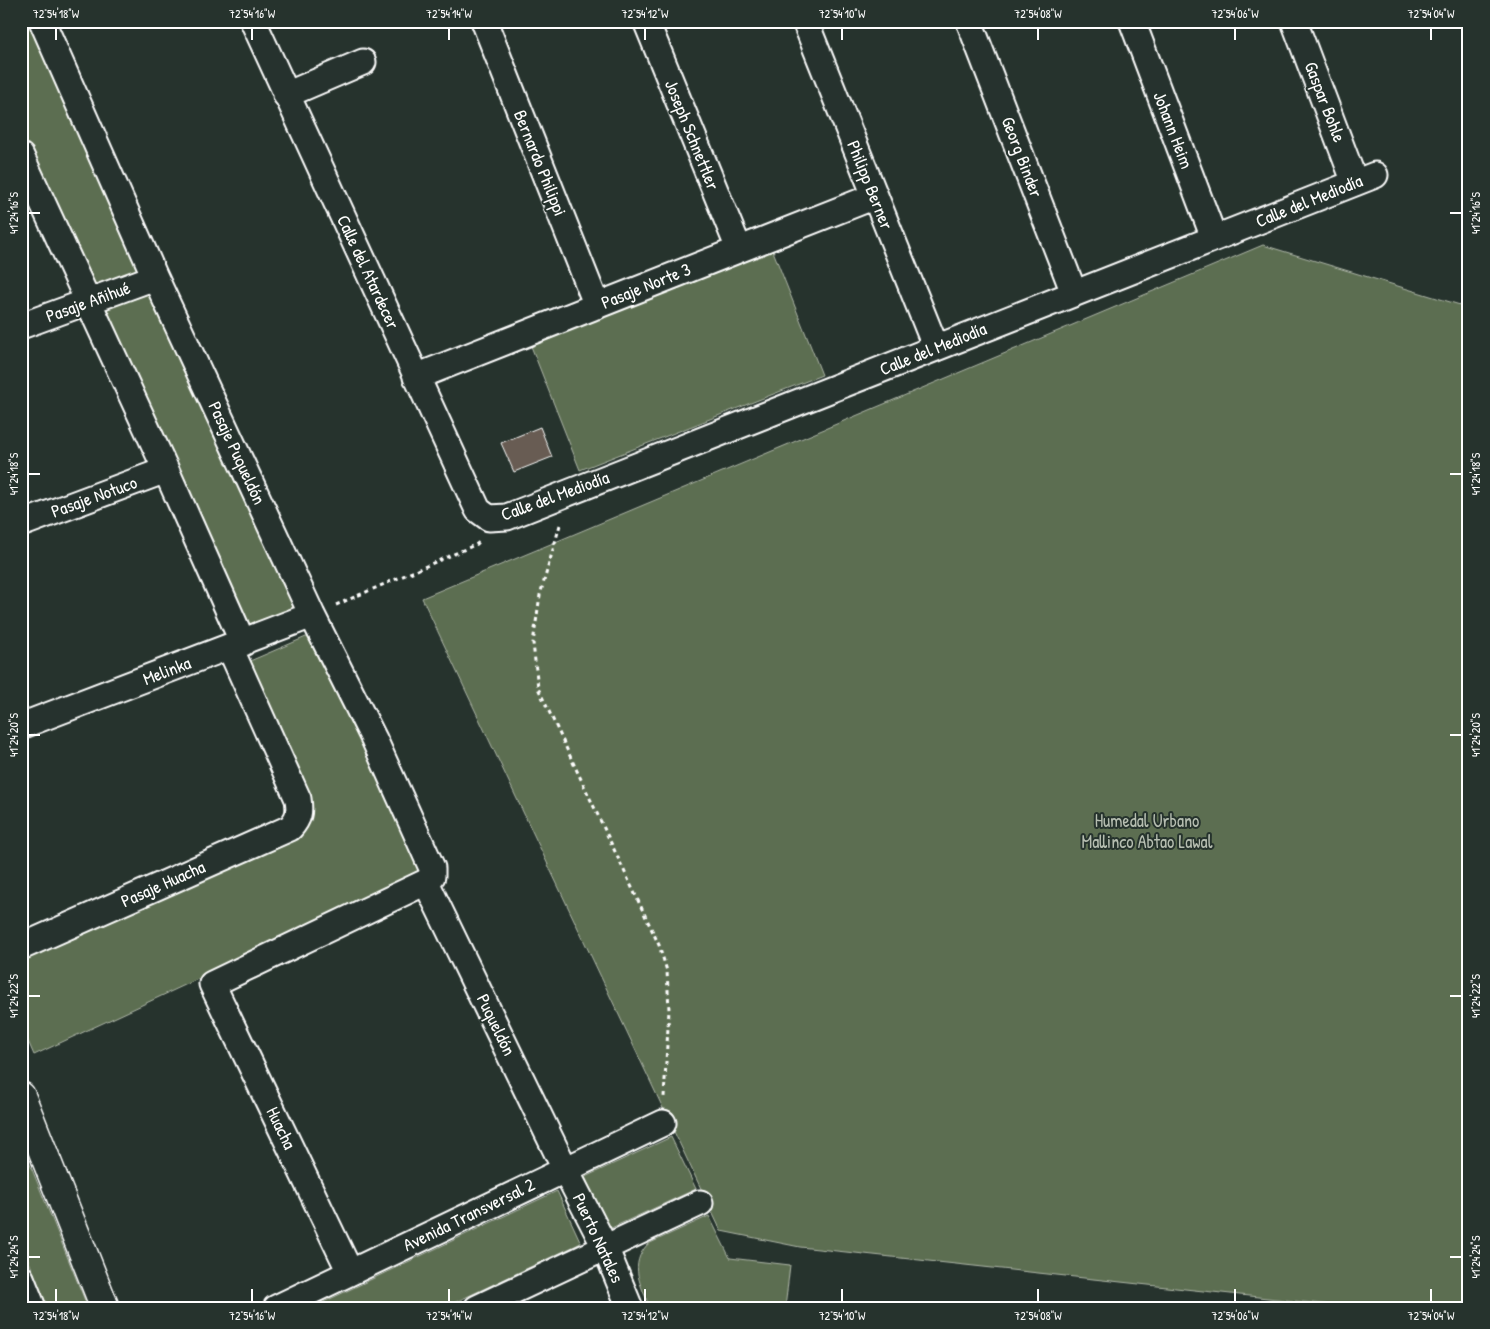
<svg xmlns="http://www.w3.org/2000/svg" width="1490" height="1329" font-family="'Patrick Hand',sans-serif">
	<rect width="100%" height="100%" fill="#26332d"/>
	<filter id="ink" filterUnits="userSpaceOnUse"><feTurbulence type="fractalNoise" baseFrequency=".02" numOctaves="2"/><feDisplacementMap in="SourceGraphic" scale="10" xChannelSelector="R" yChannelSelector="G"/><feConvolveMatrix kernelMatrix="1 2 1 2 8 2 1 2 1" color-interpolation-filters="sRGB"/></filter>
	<g filter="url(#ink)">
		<!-- green -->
		<path fill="#5c6e51" stroke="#aeb6a8" d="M21 21H34L142 274 88 289 21 141Z
			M1263 245 1460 305 1469 310V1308H1359L800 1247 721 1231 422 598Z
			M771 246 822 375 580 470 529 341Z
			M141 291 151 292 299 600 296 610 255 626 247 625 103 309Z
			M306 637 315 638 425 864 420 876 34 1055 21 1025V954L298 832 247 665 250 661Z
			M671 1137 696 1189 609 1229 585 1177Z
			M21 1142 88 1308H48L21 1242Z
			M557 1191 581 1243 443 1308H311Z
			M709 1216 730 1258 790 1265 785 1308H650C641 1285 628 1265 648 1244Z"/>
		<!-- building -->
		<path fill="#675c52" stroke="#fff" d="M540 427 552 457 514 472 501 443Z"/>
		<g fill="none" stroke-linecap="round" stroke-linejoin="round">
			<defs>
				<path id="street" d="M42 21 155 277 312 615 374 739 432 868V876L426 882 212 984 350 1272
					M253 21 478 510 489 518 507 517 1375 175
					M484 21 597 306
					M646 21 739 249
					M805 21 936 348
					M969 21 1074 293
					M1132 21 1214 238
					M1294 21 1355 183
					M286 95 363 62
					M21 156 166 470 243 643
					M21 326 155 277
					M416 377 875 196
					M21 524 166 470
					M21 726 312 615
					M426 882 565 1169 605 1247 630 1308
					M21 947 290 828C299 818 300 812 298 799L230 648
					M21 1278 33 1308
					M276 1308 663 1123
					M477 1308 700 1203"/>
				<path id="secondary" d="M21 1096 105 1308"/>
			</defs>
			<!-- street casing -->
			<use href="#street" stroke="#fff" stroke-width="29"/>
			<!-- secondary casing -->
			<use href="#secondary" stroke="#fff" stroke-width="31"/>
			<!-- path -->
			<path stroke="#fff" stroke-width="3" stroke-dasharray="4 4" stroke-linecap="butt" d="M560 525 540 595 533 643 538 688 659 945 667 971 669 1010 664 1097
				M336 605 477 544 479 542"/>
			<!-- street -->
			<use href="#street" stroke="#26332d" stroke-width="25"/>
			<!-- secondary -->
			<use href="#secondary" stroke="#26332d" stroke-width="28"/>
		</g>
	</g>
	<!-- ticks -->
	<path fill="none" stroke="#fff" stroke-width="2" d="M56 28V40M252 28V40M449 28V40M645 28V40M842 28V40M1038 28V40M1235 28V40M1431 28V40M28 213H40M1450 213H1462M28 474H40M1450 474H1462M28 735H40M1450 735H1462M28 996H40M1450 996H1462M28 1257H40M1450 1257H1462M56 1289V1302M252 1289V1302M449 1289V1302M645 1289V1302M842 1289V1302M1038 1289V1302M1235 1289V1302M1431 1289V1302"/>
	<g text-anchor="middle" stroke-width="4" stroke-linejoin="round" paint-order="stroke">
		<!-- street labels -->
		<g font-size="18" fill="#fff" stroke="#26332d">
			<text transform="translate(1325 102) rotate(69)" y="6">Gaspar Bohle</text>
			<text transform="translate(1173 130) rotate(69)" y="6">Johann Heim</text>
			<text transform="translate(692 135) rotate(68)" y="6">Joseph Schnettler</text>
			<text transform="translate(1022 157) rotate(69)" y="6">Georg Binder</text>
			<text transform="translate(540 163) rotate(68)" y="6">Bernardo Philippi</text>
			<text transform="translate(870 185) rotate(68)" y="6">Philipp Berner</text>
			<text transform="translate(1309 201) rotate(-22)" y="6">Calle del Mediodía</text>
			<text transform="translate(368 272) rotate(65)" y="6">Calle del Atardecer</text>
			<text transform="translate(646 286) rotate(-22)" y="6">Pasaje Norte 3</text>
			<text transform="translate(88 302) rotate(-20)" y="6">Pasaje Añihué</text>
			<text transform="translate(933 349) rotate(-22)" y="6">Calle del Mediodía</text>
			<text transform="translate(237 453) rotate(65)" y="6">Pasaje Puqueldón</text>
			<text transform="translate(555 496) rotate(-20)" y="6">Calle del Mediodía</text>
			<text transform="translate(94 497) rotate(-20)" y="6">Pasaje Notuco</text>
			<text transform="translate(167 671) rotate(-21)" y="6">Melinka</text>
			<text transform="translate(163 884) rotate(-24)" y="6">Pasaje Huacha</text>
			<text transform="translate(496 1025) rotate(64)" y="6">Puqueldón</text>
			<text transform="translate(281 1128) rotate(64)" y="6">Huacha</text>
			<text transform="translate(469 1215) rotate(-26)" y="6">Avenida Transversal 2</text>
			<text transform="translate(598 1238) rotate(65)" y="6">Puerto Natales</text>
		</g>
		<!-- park labels -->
		<g font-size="18" fill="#b6beb1" stroke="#26332d">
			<text x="1147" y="827">Humedal Urbano<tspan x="1147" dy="21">Mallinco Abtao Lawal</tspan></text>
		</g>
	</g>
	<!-- margin -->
	<rect width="1490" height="1329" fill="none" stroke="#26332d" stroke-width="55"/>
	<rect x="28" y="28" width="1434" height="1274" fill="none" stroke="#fff" stroke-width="2"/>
	<g font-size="12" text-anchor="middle" fill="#fff">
		<text x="56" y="18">72°54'18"W</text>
		<text x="252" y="18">72°54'16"W</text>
		<text x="449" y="18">72°54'14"W</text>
		<text x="645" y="18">72°54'12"W</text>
		<text x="842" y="18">72°54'10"W</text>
		<text x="1038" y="18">72°54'08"W</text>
		<text x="1235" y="18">72°54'06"W</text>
		<text x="1431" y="18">72°54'04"W</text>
		<text transform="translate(14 213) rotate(-90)" y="4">41°24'16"S</text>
		<text transform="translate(1476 213) rotate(-90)" y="4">41°24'16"S</text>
		<text transform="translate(14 474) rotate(-90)" y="4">41°24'18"S</text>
		<text transform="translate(1476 474) rotate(-90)" y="4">41°24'18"S</text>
		<text transform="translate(14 735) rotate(-90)" y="4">41°24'20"S</text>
		<text transform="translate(1476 735) rotate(-90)" y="4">41°24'20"S</text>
		<text transform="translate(14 996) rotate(-90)" y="4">41°24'22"S</text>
		<text transform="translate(1476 996) rotate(-90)" y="4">41°24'22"S</text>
		<text transform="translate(14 1257) rotate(-90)" y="4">41°24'24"S</text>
		<text transform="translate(1476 1257) rotate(-90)" y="4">41°24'24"S</text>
		<text x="56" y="1320">72°54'18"W</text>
		<text x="252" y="1320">72°54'16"W</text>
		<text x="449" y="1320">72°54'14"W</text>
		<text x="645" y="1320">72°54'12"W</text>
		<text x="842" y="1320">72°54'10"W</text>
		<text x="1038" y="1320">72°54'08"W</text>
		<text x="1235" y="1320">72°54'06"W</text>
		<text x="1431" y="1320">72°54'04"W</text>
	</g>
</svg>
